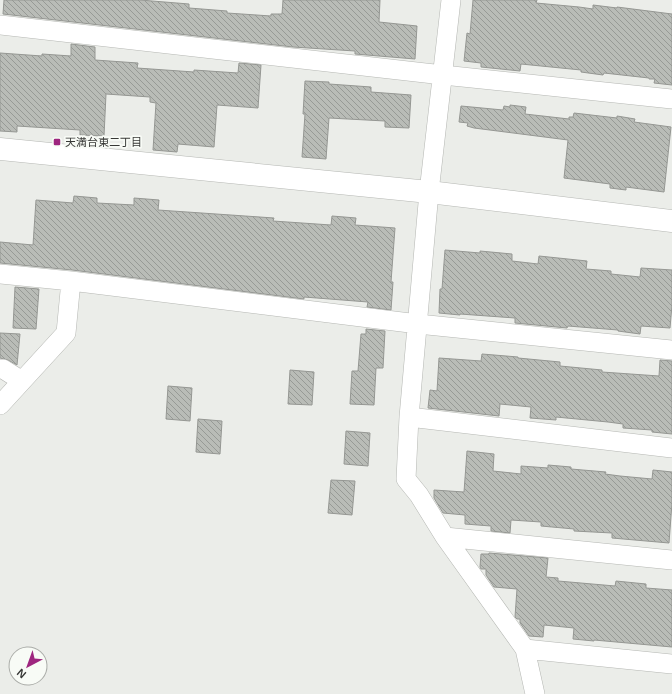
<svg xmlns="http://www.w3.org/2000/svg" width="672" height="694" font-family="Arial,'Noto Sans JP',sans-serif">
	<defs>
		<pattern id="building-back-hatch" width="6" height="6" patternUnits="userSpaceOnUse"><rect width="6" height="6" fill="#b9bcb7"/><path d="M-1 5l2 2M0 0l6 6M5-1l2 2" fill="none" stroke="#979a96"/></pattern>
	</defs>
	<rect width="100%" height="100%" fill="#ebede9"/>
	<!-- building -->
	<path fill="url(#building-back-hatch)" stroke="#959793" d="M4 0H140L189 4V8L227 11V13L271 16V14H282L283 0H380L379 22 417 26 415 59 355 54V51L293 47 3 14Z
		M473 0H537L536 3 579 7 593 9V5L617 8V7L672 14V85L654 83 655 79H649V78L604 73 603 75 581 72V70L521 64 520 71 481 67V63L464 61 467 33 470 34Z
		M71 44 95 47V60L138 63 137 68 194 72V70L238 73 239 63 261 65 258 108 217 105 214 147 178 144 177 152 153 150 156 103 150 102V97L106 94 104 136 80 135V130L17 126V132L0 131V53L42 56V54L71 56Z
		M305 81 329 82V84L371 87V92L411 95 409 128 385 127V121L329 118 326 159 302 157 305 114H303Z
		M510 105 526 107 525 114 569 119V117H573L574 113 617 118V116L635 119 634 122 671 127 664 192 626 187V190L610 188V184L564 178 568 140 474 128 467 126 468 123 459 122 461 106 503 110 504 106 510 107Z
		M74 196 97 198V203L134 205V198L159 200 158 210 274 218 273 221 331 225 332 216 356 218 355 225 395 228 391 282H393L391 310 367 307 368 302 304 297V299L72 270 0 263V242L33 245 36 200 73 203Z
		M445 250 480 253V251L512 254V261L538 264 539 256 587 261 586 269 611 271V274L640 277 641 268 672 270V305L670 328 641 326 640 334 618 331V330L568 326 567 328 515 323V318L460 314V315L439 313 440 289H442Z
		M15 287 39 289 36 329 13 328Z
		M366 329 385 331 383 368H376L374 405 350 404 352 371H358L361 334H366Z
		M0 333 20 334 17 365 8 360 0 358Z
		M482 354 518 357V358L560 362V366L602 370V372L659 376 660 360 672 361V434L652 432V430L623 428V424L608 422 556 417V420L530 418 531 407 500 404 499 416 428 408 430 390 437 391 439 358 481 361Z
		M290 370 314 372 312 405 288 404Z
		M168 386 192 388 190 421 166 419Z
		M198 419 222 421 220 454 196 452Z
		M346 431 370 433 368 466 344 464Z
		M467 451 494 454 493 471 521 474V466L548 468V465L571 467V469L606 472 605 474 620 476 652 479 653 470 672 472V503L669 543 612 538V533L574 531V529L541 526V522L511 520 510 533 491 531V526L465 524V515L443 513 434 498V490L464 492Z
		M331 480 355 481 352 515 328 513Z
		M489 553 548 558 546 577 558 578V581L615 586 616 581 646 584V588L672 590V647L594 640V641L573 639 574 628 544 625 543 637 529 636 520 623V619H517L515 617 517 589 494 587 486 575V569H481L480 567 481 554H489Z"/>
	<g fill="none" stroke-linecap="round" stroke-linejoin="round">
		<defs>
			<path id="minor" d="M451 0 429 192 409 417 406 479 419 495 445 537 525 649 535 694
				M0 25 443 75 672 99
				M0 274 71 281 418 324 672 350
				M0 369H3L22 381
				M0 405 66 333 71 281
				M409 417 672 448
				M445 537 672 560
				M525 649 672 664"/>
			<path id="tertiary" d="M0 149 429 192 672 221"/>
		</defs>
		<!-- minor casing -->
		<use href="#minor" stroke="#b5b7b3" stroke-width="20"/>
		<!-- tertiary casing -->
		<use href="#tertiary" stroke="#b5b7b3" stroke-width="23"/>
		<!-- minor -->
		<use href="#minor" stroke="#fff" stroke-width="19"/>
		<!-- tertiary -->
		<use href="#tertiary" stroke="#fff" stroke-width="22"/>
	</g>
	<!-- markers -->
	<rect fill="#9e267f" stroke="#f8fbf6" stroke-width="1.5" x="53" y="138" width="8" height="8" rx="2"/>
	<g text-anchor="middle" stroke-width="3.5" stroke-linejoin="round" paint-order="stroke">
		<!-- poi labels -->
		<g font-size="11" fill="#373836" stroke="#f8fbf6" text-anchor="start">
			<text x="65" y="146">天満台東二丁目</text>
		</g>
	</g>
	<!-- north arrow -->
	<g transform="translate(28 666) rotate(221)"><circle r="19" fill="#f8fbf6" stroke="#abada9"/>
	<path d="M0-3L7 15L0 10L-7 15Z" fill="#9e267f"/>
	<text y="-6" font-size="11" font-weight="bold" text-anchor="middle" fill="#373836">N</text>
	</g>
</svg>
